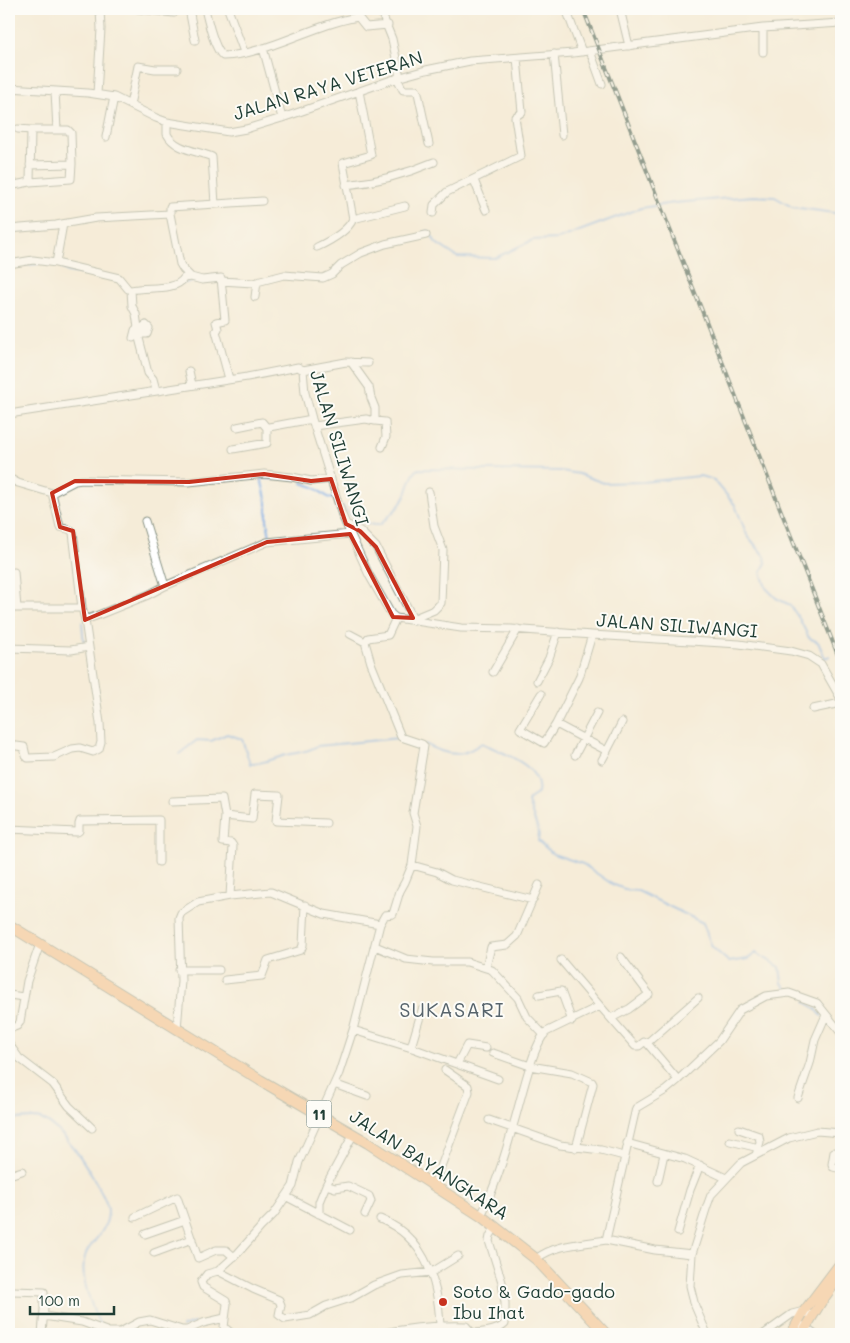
<svg xmlns="http://www.w3.org/2000/svg" width="850" height="1343" font-family="Mali,sans-serif">
	<rect width="100%" height="100%" fill="#fdfcf7"/>
	<filter id="ink" filterUnits="userSpaceOnUse"><feTurbulence type="fractalNoise" baseFrequency=".02" numOctaves="2"/><feDisplacementMap in="SourceGraphic" scale="10" xChannelSelector="R" yChannelSelector="G"/><feConvolveMatrix kernelMatrix="1 2 1 2 8 2 1 2 1" color-interpolation-filters="sRGB"/></filter>
	<filter id="wash" filterUnits="userSpaceOnUse"><feTurbulence type="fractalNoise" baseFrequency=".0096" numOctaves="4" result="noise"/><feDisplacementMap in="SourceGraphic" scale="20" xChannelSelector="R" yChannelSelector="G"/><feGaussianBlur stdDeviation="1.12" result="paint"/><feColorMatrix in="noise" values="0 0 0 0 0 0 0 0 0 0 0 0 0 0 0 0 0 1.4 0 .05"/><feComposite in="paint" operator="in"/></filter>
	<g filter="url(#wash)">
		<rect width="100%" height="100%" fill="#f5ecd8"/>
		<g fill="none" stroke-linecap="round" stroke-linejoin="round">
			<!-- stream -->
			<path stroke="#76a9e2" stroke-width="2" d="M425 232 429 231 436 243 457 257 495 258 533 240 558 239 641 208 674 203 753 196 775 197 792 207 841 214
				M26 265 38 264
				M62 268 68 272 86 274
				M183 283 196 281
				M302 483 314 487 329 498 335 499
				M342 505C351 519 363 525 380 525 389 515 398 510 404 498 410 488 409 477 418 469L561 471 579 474 604 483 643 482 700 476 714 480 735 505 747 535 765 557 766 563 761 572 766 588 776 598 790 605 800 620 809 638 818 642 825 658 830 656
				M267 539 270 537 267 520V503L261 478 275 479
				M82 622 84 645
				M840 654 841 653
				M425 744C436 750 455 758 468 751 473 749 477 746 482 743 502 753 543 765 538 793L530 798 528 802 539 833 538 841 553 854 583 864 612 884 627 890 638 891 703 923 712 947 729 962 748 959 756 953 780 967 782 983 787 990
				M179 754 197 740 211 741 227 734 242 739 250 764C263 764 274 758 286 755 297 752 307 753 317 746L399 738
				M805 1002 815 1008 822 1016
				M825 1020 832 1027
				M9 1118C19 1121 33 1115 43 1120 53 1125 64 1136 71 1145 80 1155 108 1199 108 1211 108 1227 99 1235 90 1247 74 1267 91 1304 99 1323L102 1326
				M182 1327 194 1323
				M111 1329 123 1327"/>
		</g>
	</g>
	<g filter="url(#ink)">
		<g fill="none" stroke-linecap="round" stroke-linejoin="round">
			<defs>
				<path id="minor" d="M138 9 174 13
					M189 9 195 40
					M205 9C208 21 214 49 223 56 266 55 314 24 358 17L366 27 388 25
					M228 9 244 52
					M380 9 392 39 400 77
					M566 9 582 52
					M620 9 629 46
					M763 28V52
					M263 48 282 118
					M590 51 602 84
					M554 54 562 135
					M397 78 403 90H416L418 93 429 144
					M9 88 88 93 114 97 156 118 167 122 229 132 246 129 282 118 397 78 426 70 470 61 573 53 763 28 841 23
					M97 94 101 29 100 9
					M130 105 138 66 155 69H177
					M167 122V134C175 150 198 151 212 157L215 204
					M18 129 31 130
					M106 137 114 97
					M30 165 72 164 71 133 68 130H57L55 91
					M474 180 486 210
					M30 182 31 130H57
					M346 185C377 182 406 174 434 162
					M9 186 30 182 71 179 72 164
					M433 213 434 205 447 192 521 156 515 117 522 112 517 58
					M353 219 405 206
					M9 229 56 225 96 218 170 214
					M317 247C330 241 347 232 353 219L343 163 371 155 359 91
					M56 263 63 224
					M9 264 33 260 56 263 119 278 128 289 131 290 132 306 136 314 138 328 142 332 139 338 148 373 153 379 156 390
					M191 277 202 280 221 278 225 320 216 322 218 329 216 331 229 379
					M221 281 253 283 284 275 323 278 332 274 341 265 361 253 385 244 426 235
					M131 290C147 286 175 292 184 278L191 277 183 269 180 264 170 214V207L262 201
					M255 297 257 282
					M140 329 146 325 149 328 147 334H142
					M133 338 135 330 138 328
					M351 362 369 387 371 398 375 408V421L385 422 386 437 382 447
					M303 370 346 362 368 363
					M189 371 192 385
					M9 414 247 377 298 367 303 370 305 393 312 419 342 515 369 575 391 614 396 618 461 628 511 629 592 635 739 644 791 651 809 656 821 664 841 699
					M314 426 366 419 375 421
					M237 427 262 422 267 428
					M233 449 267 443V429L269 427 312 419
					M9 478 18 483 52 493 60 527 71 530 73 533 82 608
					M52 493 75 481 82 480 189 482 264 474 292 477 311 481 331 479
					M145 521 165 586
					M346 524 360 531 376 547 413 618
					M14 572 17 608
					M9 608H82L85 620 96 616 148 595 165 586 267 542 350 534
					M410 620 434 610 441 603 443 550 434 526 429 492
					M350 634 365 642
					M592 635 579 678 556 724 607 751 622 722
					M9 648 71 650 89 647
					M493 672 518 629
					M537 681 549 658 558 632
					M541 694 520 729 544 743 556 724
					M813 709 841 703
					M9 745 24 747 26 756 28 758 54 757 72 749 80 748 93 752 99 749 101 742 100 723 85 620
					M575 755 597 713
					M602 760 607 751
					M172 801 222 799 225 816 223 842 231 843 233 846 230 896
					M225 816 252 819 255 794 279 795 276 821 326 823
					M9 829 77 832 79 831V824L80 821 159 820V862
					M412 865 437 872 452 880 533 900
					M375 946 406 959 433 962H467L492 970 518 998 527 1017 544 1035
					M561 960 600 1006
					M486 967 491 947 507 945 517 936 539 885
					M179 970H219
					M225 980 262 976 268 960 301 950 303 945 305 905
					M9 995 24 997
					M539 995 561 991 572 1021
					M611 1018 629 1009 649 994 621 957
					M9 1029 17 1026 20 1022 27 981 40 944
					M177 1029 181 981 179 918 181 913 198 902 230 896 271 892 324 914 380 924
					M353 1030 415 1049 498 1079
					M647 1043 698 998
					M9 1044 19 1058 53 1084 69 1106 92 1128
					M411 1047 422 1010
					M493 1053 530 1066 572 1073 592 1082 593 1084 576 1148
					M457 1064 467 1045 486 1048
					M334 1084 367 1096
					M798 1098 810 1063 815 1040 826 1015
					M489 1120 560 1145 601 1150 624 1156
					M739 1129 759 1136 760 1142 756 1155
					M730 1141 759 1148
					M627 1143 685 1159 726 1178
					M834 1152 832 1164 833 1167 841 1169
					M9 1175 22 1171
					M658 1181 664 1154
					M326 1185 353 1135
					M434 1185 469 1092 468 1086 445 1070
					M287 1197 350 1230
					M319 1214V1202L326 1185 335 1188 348 1186 369 1196 371 1201 365 1214
					M481 1216C495 1187 505 1156 513 1126 520 1104 532 1046 546 1032L600 1006 635 1046H639L644 1042 647 1043 678 1080
					M135 1217 177 1197 198 1258 216 1250H226L234 1257
					M380 1219C425 1237 438 1280 440 1325
					M678 1232 690 1190 700 1165
					M145 1234 185 1220
					M606 1240 655 1250 692 1254
					M154 1253 192 1239
					M536 1259C555 1244 583 1244 606 1240L636 1108 666 1090 678 1080 719 1041 740 1010 766 996 789 993 817 1003 841 1033
					M218 1271 253 1289 279 1300 281 1305 279 1315 285 1319 310 1315 326 1306 351 1298 374 1285 402 1275 432 1272 458 1256
					M13 1291 44 1292V1309L42 1334
					M44 1316 82 1322 109 1332H120L139 1322 150 1320 182 1330H187L203 1323 225 1318
					M797 1322 814 1334
					M232 1334 224 1327 227 1304 226 1301 203 1287 201 1282 207 1274 218 1271 238 1253 261 1227 274 1214 293 1186 299 1162 339 1073 353 1030 380 924 385 915 393 914 400 891 405 882 412 865 417 826 413 813 424 746 422 744 401 737 371 663 365 642 368 638 388 635 396 618
					M379 1334C408 1328 436 1325 466 1326L473 1334
					M460 1334C473 1333 496 1333 505 1324V1303L502 1282 489 1241 490 1236 496 1226
					M707 1334 695 1306 690 1286 692 1254 707 1206 711 1195 741 1163 789 1138 817 1131 841 1133
					M764 1334 792 1314 804 1311 812 1316"/>
				<path id="major" d="M791 1334 804 1311 841 1262
					M802 1334 822 1301 841 1275"/>
				<path id="highway" d="M9 925 260 1080 368 1143 481 1216 536 1259 606 1334"/>
			</defs>
			<!-- minor casing -->
			<use href="#minor" stroke="#8a9486" stroke-width="9"/>
			<!-- major casing -->
			<use href="#major" stroke="#8a9486" stroke-width="11"/>
			<!-- highway casing -->
			<use href="#highway" stroke="#8a9486" stroke-width="12"/>
			<!-- minor -->
			<use href="#minor" stroke="#fff" stroke-width="7"/>
			<!-- major -->
			<use href="#major" stroke="#f7bd88" stroke-width="9"/>
			<!-- highway -->
			<use href="#highway" stroke="#f7bd88" stroke-width="10"/>
			<defs>
				<path id="rail" d="M583 9 841 663"/>
			</defs>
			<!-- rail casing -->
			<use href="#rail" stroke="#1f3d34" stroke-width="4"/>
			<!-- rail -->
			<use href="#rail" stroke="#fdfcf7" stroke-width="2" stroke-dasharray="5.5" stroke-linecap="butt"/>
		</g>
	</g>
	<!-- marked area -->
	<path d="M0 0H850V1343H0ZM264 474 311 481 331 479 346 524 360 531 376 547 413 618 393 617 350 534 267 542 85 620 73 531 60 527 52 493 75 481 189 482Z" fill="#f5ecd8" fill-opacity=".55" fill-rule="evenodd"/>
	<path fill="none" stroke="#c8321e" stroke-width="4" stroke-linejoin="round" d="M264 474 311 481 331 479 346 524 360 531 376 547 413 618 393 617 350 534 267 542 85 620 73 531 60 527 52 493 75 481 189 482Z"/>
	<!-- markers -->
	<circle fill="#c8321e" stroke="#fdfcf7" stroke-width="2" cx="443" cy="1302" r="5"/>
	<g text-anchor="middle" stroke-width="4" stroke-linejoin="round" paint-order="stroke">
		<!-- shield labels -->
		<rect fill="#fdfcf7" stroke="#62766e" stroke-width="1" x="306.5" y="1100.5" width="25" height="27" rx="4"/>
		<g font-size="16" font-weight="bold" fill="#1f3d34">
			<text x="319" y="1120">11</text>
		</g>
		<!-- street labels -->
		<g font-size="18" fill="#1f3d34" stroke="#fdfcf7">
			<text transform="translate(328 86) rotate(-17)" y="6">JALAN RAYA VETERAN</text>
			<text transform="translate(339 448) rotate(73)" y="6">JALAN SILIWANGI</text>
			<text transform="translate(677 626) rotate(4)" y="6">JALAN SILIWANGI</text>
			<text transform="translate(429 1165) rotate(33)" y="6">JALAN BAYANGKARA</text>
		</g>
		<!-- poi labels -->
		<g font-size="18" fill="#1f3d34" stroke="#fdfcf7" text-anchor="start">
			<text x="453" y="1298">Soto &amp; Gado-gado<tspan x="453" dy="21">Ibu Ihat</tspan></text>
		</g>
		<!-- quarter labels -->
		<g font-size="20" letter-spacing="1" fill="#58656d" stroke="#fdfcf7">
			<text x="452" y="1017">SUKASARI</text>
		</g>
	</g>
	<!-- margin -->
	<rect width="850" height="1343" fill="none" stroke="#fdfcf7" stroke-width="30"/>
	<!-- scale -->
	<path d="M30 1306v8h84v-8" fill="none" stroke="#1f3d34" stroke-width="2.5"/>
	<text x="38" y="1306" font-size="15" fill="#1f3d34" stroke="#fdfcf7" stroke-width="4" paint-order="stroke">100 m</text>
</svg>
